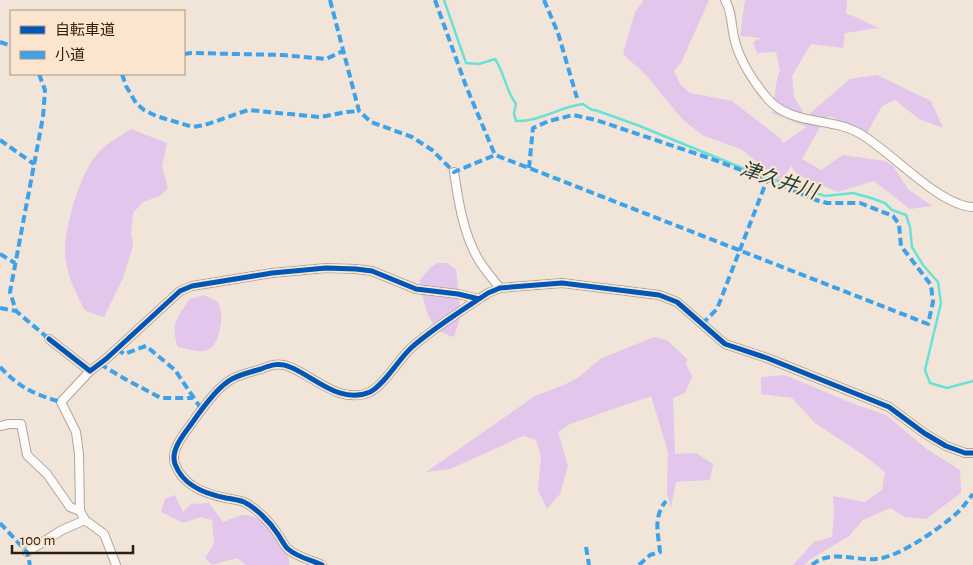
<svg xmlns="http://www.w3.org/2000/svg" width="973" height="565" font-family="'Alegreya Sans','Noto Sans JP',sans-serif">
	<rect width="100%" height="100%" fill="#f0e5d8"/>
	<!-- green -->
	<path fill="#e2c6eb" d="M644 0H709L681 63 674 71 680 84 690 93 732 101 781 139 783 143 807 127 772 113 777 79 780 71 776 52 757 53 753 42 761 38 740 36 745 0H847L846 14 853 16 879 28 845 33 843 48 811 44 792 76 794 97 806 117 850 79 877 75 931 101 943 128 919 119 895 100 882 106 867 133 830 116 824 120 802 159 821 170 843 155 885 161 893 166 908 189 932 206 910 209 874 181 838 192 798 175 791 166 788 171 779 180 741 149 704 136 683 120 646 75 623 54 635 12Z
		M131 129 167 143 162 166 168 188 160 196 143 202 133 213 131 232 133 246 123 278 104 317 86 311 84 309C75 291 65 271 65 251 65 225 81 169 100 151 108 142 121 136 131 129Z
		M438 263H447L456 270 461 315 454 337C426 330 426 306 419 281L431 267Z
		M204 295 218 302C223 316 222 318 219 333 213 357 198 352 178 347 170 325 177 317 190 299Z
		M654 337 667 340 687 359 686 364 692 377 685 393 673 398 675 454 696 453 713 464 710 480 676 482 671 508 667 493 668 452 651 396 570 424 558 432 568 466 560 494 547 509 538 490 541 456 536 440 523 436 450 469 426 472 535 396 564 385 579 377 600 359Z
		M785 375 849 402 886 415 928 450 960 470 961 493 926 519 905 517 890 508 863 520 849 536 809 560 805 565H793L814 542 832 537 834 514 833 496 865 502 882 490 885 472 862 454 815 423 792 398 761 394V377Z
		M175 495 183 512 191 504 209 503 223 522C229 520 238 515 245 515 264 515 292 547 289 565H246L237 558 212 565 205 558 214 544 212 520 200 517 183 523 161 512 165 499Z"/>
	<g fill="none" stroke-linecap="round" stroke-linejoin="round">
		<!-- stream -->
		<path stroke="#69e1d5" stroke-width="2.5" d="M444 0 466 63 479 64 495 59C505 74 505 89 516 104L514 113 516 121C539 122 559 107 583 104L592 110H595L637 125 757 174 825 196 853 193 871 198 885 203 892 210 906 215 910 227 912 247 923 265 938 282 941 303 925 370 930 383 947 388 973 381"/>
		<defs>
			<path id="minor" d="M725 0C732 11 731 24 734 37 738 58 754 83 768 99 792 126 831 117 859 133 891 151 939 206 973 207
				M454 172C458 199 463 232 477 257 483 268 492 278 500 288
				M49 339 90 371 106 359 180 291 192 286 272 273 326 268 356 269 372 271 416 289 458 294 479 299
				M0 426 9 424H21L27 455 47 474 70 507 80 511 85 520 104 534 116 565
				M80 511 79 454 76 432 61 402 90 371
				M27 552 62 530 85 520
				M322 565C311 560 297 557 288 549 283 544 281 538 277 533 270 522 256 508 244 502 239 500 232 499 226 498 205 494 183 486 175 464 170 450 184 434 192 423 201 410 218 386 232 379 241 374 251 372 261 369 271 365 280 362 290 367 315 377 340 405 370 392 385 384 398 360 411 348 432 329 464 309 488 293L500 288 562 283 659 295 677 302 725 344 767 358 889 407 924 433 946 446 965 453H973"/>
		</defs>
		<!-- minor casing -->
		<use href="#minor" stroke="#b1a699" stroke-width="10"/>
		<!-- minor -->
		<use href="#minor" stroke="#fdfbf9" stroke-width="8"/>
		<!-- quiet -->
		<path stroke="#3ea2ea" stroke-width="4" stroke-dasharray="8 4" stroke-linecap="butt" d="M330 0 359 111 371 122 412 137 432 150 454 172 495 155 529 168 928 324 933 302 931 285 901 246 899 224 893 216 860 203H827L816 200 781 185 709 158 596 120 573 115 549 121 533 128 529 168
			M435 0 466 86 495 155
			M544 0 558 33 577 98
			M0 42 11 46
			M184 54 191 53 282 55 326 59 343 51
			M39 74 45 90 43 117 10 292 16 311 49 339
			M122 74 126 86 136 103 144 110 156 116 193 127 205 125 248 110 320 117 347 112 359 111
			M0 140 34 164
			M0 254 15 263
			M0 308 16 311
			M702 324 717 309 767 180
			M117 349 124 354 146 346 175 370 202 410
			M100 364 125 379 161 398H193
			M0 367C20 388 34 394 61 402
			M0 523 27 552 30 565
			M586 547 589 565
			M639 565 650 555 660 552C658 532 653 517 666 501
			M812 565C830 549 854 561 876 559 898 558 942 527 958 512 964 506 968 500 973 494"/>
		<defs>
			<path id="cycleway" d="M49 339 90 371 106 359 180 291 192 286 272 273 326 268 356 269 372 271 416 289 458 294 479 299
				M322 565C311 560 297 557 288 549 283 544 281 538 277 533 270 522 256 508 244 502 239 500 232 499 226 498 205 494 183 486 175 464 170 450 184 434 192 423 201 410 218 386 232 379 241 374 251 372 261 369 271 365 280 362 290 367 315 377 340 405 370 392 385 384 398 360 411 348 432 329 464 309 488 293L500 288 562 283 659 295 677 302 725 344 767 358 889 407 924 433 946 446 965 453H973"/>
		</defs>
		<!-- cycleway casing -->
		<use href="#cycleway" stroke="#fbe5ce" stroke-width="8"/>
		<!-- cycleway -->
		<use href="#cycleway" stroke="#0057b8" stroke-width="5"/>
	</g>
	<g text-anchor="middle" stroke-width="4" stroke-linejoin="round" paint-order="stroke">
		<!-- water labels -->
		<g font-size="20" font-style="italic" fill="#1d3e3b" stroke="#fbe5ce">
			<text transform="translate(779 180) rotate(18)" y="7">津久井川</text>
		</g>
	</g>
	<!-- legend -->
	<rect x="10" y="10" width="175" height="65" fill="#fbe5ce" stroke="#a89682"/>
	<rect x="20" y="26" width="25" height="8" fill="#0057b8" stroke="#a89682"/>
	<text x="55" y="35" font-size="15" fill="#2c1f10">自転車道</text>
	<rect x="20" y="51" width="25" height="8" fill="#3ea2ea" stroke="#a89682"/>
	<text x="55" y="60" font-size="15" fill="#2c1f10">小道</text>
	<!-- scale -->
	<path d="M12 545v8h121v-8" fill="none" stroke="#2c1f10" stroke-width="2.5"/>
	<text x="20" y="545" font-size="15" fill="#2c1f10" stroke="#fbe5ce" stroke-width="4" paint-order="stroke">100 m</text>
</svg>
